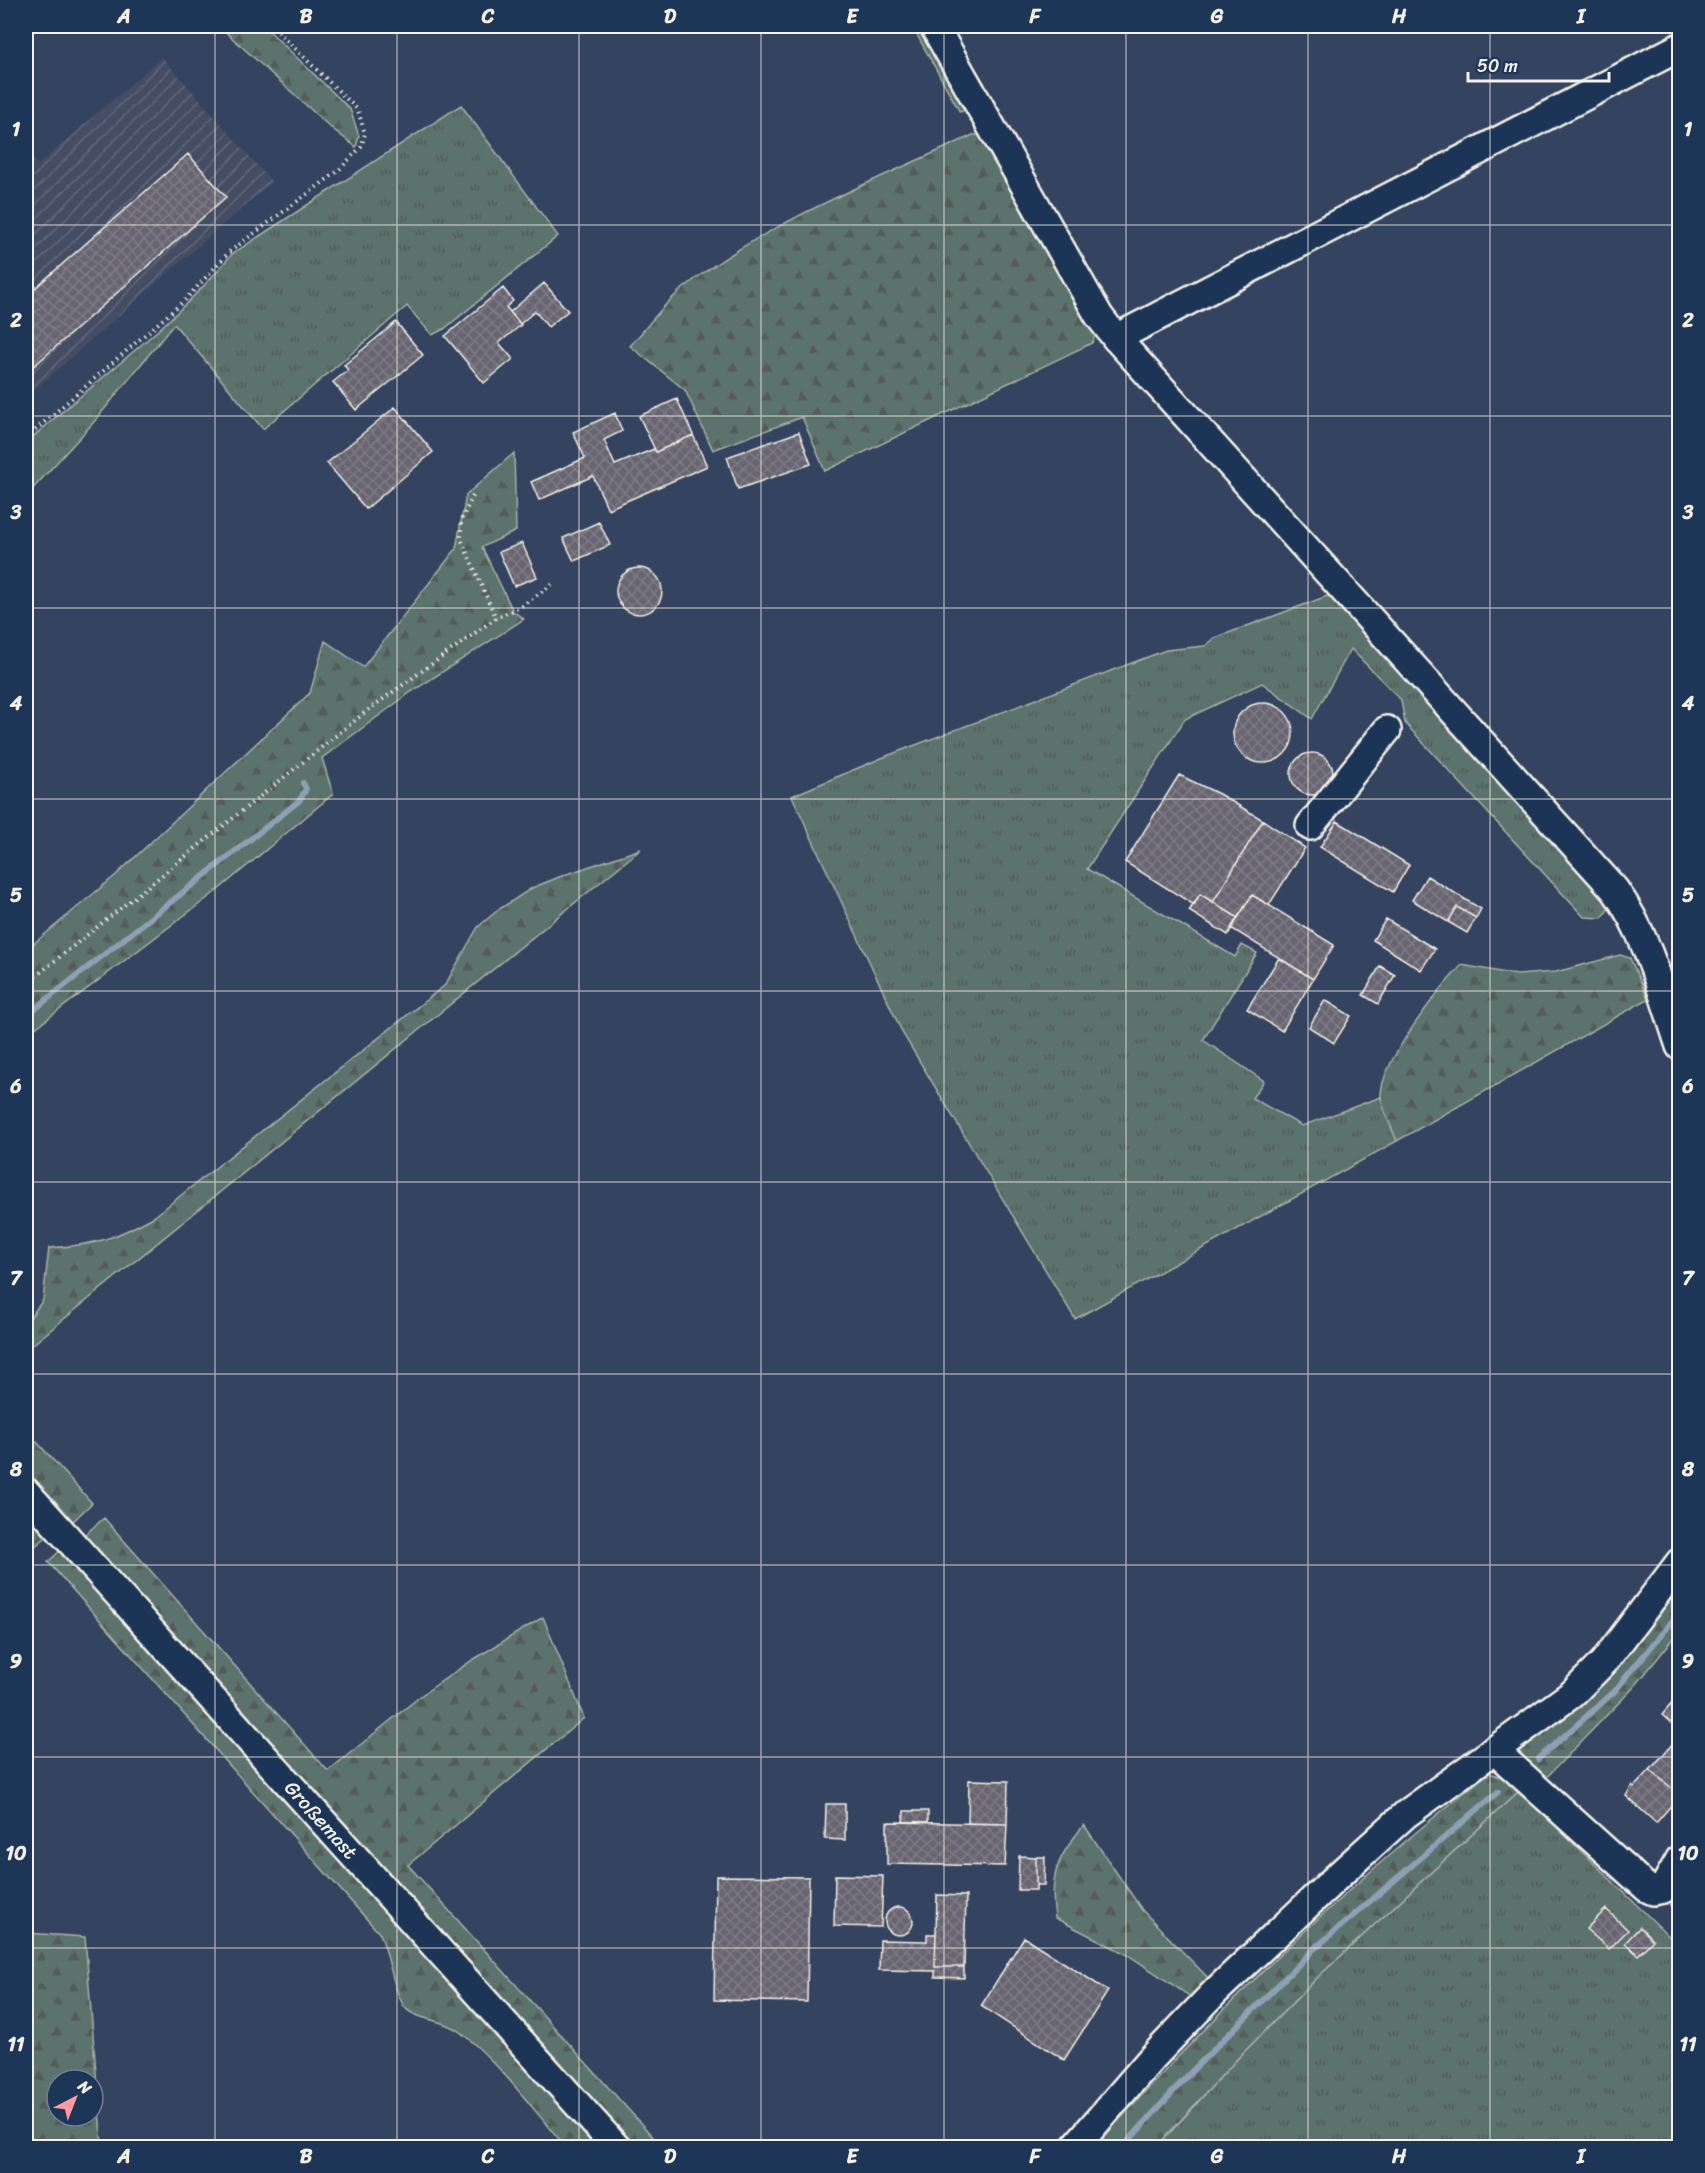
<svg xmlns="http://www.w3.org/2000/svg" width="1705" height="2173" font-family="Sriracha,sans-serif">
	<defs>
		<pattern id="industrial-furrows" width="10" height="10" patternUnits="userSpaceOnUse" patternTransform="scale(1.5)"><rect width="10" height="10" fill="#444d65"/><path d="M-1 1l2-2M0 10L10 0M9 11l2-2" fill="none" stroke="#60677b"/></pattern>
		<pattern id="grass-tufts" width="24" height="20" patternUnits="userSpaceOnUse" patternTransform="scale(1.5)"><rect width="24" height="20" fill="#5c726d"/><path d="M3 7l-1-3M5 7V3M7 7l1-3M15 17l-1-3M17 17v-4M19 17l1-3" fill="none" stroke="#525b58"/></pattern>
		<pattern id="forest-firs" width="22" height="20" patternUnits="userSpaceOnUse" patternTransform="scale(1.5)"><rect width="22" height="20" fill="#5c726d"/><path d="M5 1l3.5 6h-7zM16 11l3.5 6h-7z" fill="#525b58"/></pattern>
		<pattern id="building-cross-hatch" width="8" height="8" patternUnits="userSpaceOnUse" patternTransform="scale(1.5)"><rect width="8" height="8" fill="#686572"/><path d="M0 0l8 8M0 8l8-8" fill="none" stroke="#7e7c86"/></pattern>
	</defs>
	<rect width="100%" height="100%" fill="#34435f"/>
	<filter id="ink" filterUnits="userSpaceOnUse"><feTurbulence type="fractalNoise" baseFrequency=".0167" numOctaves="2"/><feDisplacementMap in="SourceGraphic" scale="12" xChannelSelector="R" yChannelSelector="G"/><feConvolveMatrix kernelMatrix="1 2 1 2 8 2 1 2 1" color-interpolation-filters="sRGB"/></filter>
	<g filter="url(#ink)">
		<!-- industrial -->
		<path fill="url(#industrial-furrows)" d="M162 57 272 182 26 397V151L38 165Z"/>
		<!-- grass -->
		<path fill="url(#grass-tufts)" stroke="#a8b2aa" stroke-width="1.5" d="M461 105 558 236 444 329 432 335 407 306 263 429 174 324 93 423 26 496V443C95 381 173 326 232 254Z
			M1333 594 1612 904 1602 918 1584 917 1405 723 1401 700 1351 649 1312 719 1262 683 1185 719 1087 869 1235 957 1242 945 1257 953 1203 1040 1264 1081 1252 1098 1302 1126 1381 1097 1397 1141 1075 1319 903 1034 792 796 884 757 1166 650 1205 646 1215 638Z
			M1519 1791 1673 1940 1680 2017 1679 2147 1156 2148 1238 2058 1319 1976Z"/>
		<!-- forest -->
		<path fill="url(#forest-firs)" stroke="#a8b2aa" stroke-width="1.5" fill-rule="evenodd" d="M219 26H264L350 109 359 136 356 147 330 127Z
			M912 26H929L973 106 960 112Z
			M973 135H983L1097 331 1092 343 825 471 802 417 713 450 685 390 630 346C648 326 665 302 686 286 767 222 879 179 973 135Z
			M514 453 516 531 482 547 513 611 524 619 411 692 322 758 333 794 218 890 26 1035V950L116 875 310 693 325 641 363 667 456 549 466 495Z
			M641 849 26 1350V1323L43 1300 49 1248C96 1245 114 1239 155 1216L445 985 478 927 498 910 532 888 564 875Z
			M1620 955 1630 958 1648 999 1397 1141C1392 1128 1383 1111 1381 1097 1379 1064 1439 989 1462 965L1517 975 1556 972Z
			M26 1430 92 1503 67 1527 26 1480Z
			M26 1507 50 1534 34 1547 26 1538Z
			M104 1518 328 1771 423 1694 471 1661 543 1617 584 1718 408 1865 662 2147H631L82 1537Z
			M63 1548 604 2147H566C532 2109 500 2063 460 2032 443 2018 413 2021 403 2005 391 1983 390 1957 380 1934L48 1562Z
			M1679 1589V1632L1635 1686 1540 1784 1522 1763 1518 1750 1596 1688 1630 1652Z
			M1489 1773 1507 1779 1519 1791 1319 1976 1238 2058 1156 2147 1094 2148C1215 2012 1346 1885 1489 1773Z
			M1084 1825 1142 1910 1213 1983 1194 1999 1128 1955 1055 1918C1049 1876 1057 1857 1084 1825Z
			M26 1933 85 1937 102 2147H26ZM57 2080H93V2116H57Z"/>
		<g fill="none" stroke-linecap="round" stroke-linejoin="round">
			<!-- stream -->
			<path stroke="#8ea0b3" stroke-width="6" d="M26 1016 299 801 306 789 303 783
				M1538 1759 1613 1693 1680 1612
				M1122 2148 1190 2073 1314 1949 1498 1792"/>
		</g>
		<!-- building -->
		<path fill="url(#building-cross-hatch)" stroke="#f4f1e8" stroke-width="1.5" d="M188 154 226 197 34 366 26 356V296Z
			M544 283 568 311 548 327 535 311 520 324 510 312Z
			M503 288 513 301 506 307 521 325 499 343 513 359 484 383 445 336Z
			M396 322 423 355 356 410 333 382 348 370 344 365Z
			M677 399 693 435 656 452 639 416Z
			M395 407 433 452 366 509 327 463Z
			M615 413 622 431 604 440 615 465 654 449 656 452 693 435 707 466 608 509 593 476 539 500 531 482 585 458 573 432Z
			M799 432 811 464 738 489 727 457Z
			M599 522 610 545 574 561 563 538Z
			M522 543 537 577 514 586 499 552Z
			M616 591a23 23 0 1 1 46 0a23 23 0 1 1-46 0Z
			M1233 733a30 30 0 1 1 60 0a30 30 0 1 1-60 0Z
			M1291 774a21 21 0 1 1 42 0a21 21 0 1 1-42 0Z
			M1179 775 1219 794 1263 820 1213 902 1200 894 1194 905 1125 862Z
			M1263 820 1305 848 1269 905 1252 895 1238 918 1213 902Z
			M1337 821 1409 865 1393 892 1320 847Z
			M1427 876 1481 909 1476 918 1457 907 1448 922 1412 900Z
			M1200 894 1238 918 1228 935 1189 911Z
			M1252 895 1334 945 1313 979 1231 928Z
			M1457 907 1476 918 1467 933 1448 922Z
			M1386 919 1435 949 1421 970 1373 940Z
			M1279 958 1313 979 1282 1031 1247 1009Z
			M1380 966 1395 975 1378 1004 1363 995Z
			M1325 1000 1351 1016 1334 1043 1309 1027Z
			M1680 1694V1714L1671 1723 1662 1715Z
			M1680 1735V1795L1650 1770Z
			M1650 1770 1680 1795 1656 1823 1626 1796 1632 1785 1634 1787Z
			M969 1780 1008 1781 1007 1824 968 1823Z
			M826 1804H845V1840L825 1839Z
			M904 1811H928V1822H903Z
			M887 1822 1007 1824 1005 1866 887 1864Z
			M1019 1856 1036 1857V1890H1018Z
			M1036 1857H1045L1044 1885H1036Z
			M835 1875 883 1876 881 1927 834 1926Z
			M716 1876 809 1877 807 2002 714 2000Z
			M1675 1886 1680 1887V1908L1671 1907Z
			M937 1895 966 1896 964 1967H935Z
			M885 1921a14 14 0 1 1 28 0a14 14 0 1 1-28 0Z
			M1606 1909 1628 1930 1609 1949 1586 1929Z
			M1640 1927 1653 1940 1638 1955 1625 1943Z
			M927 1934H936L935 1967H964V1978L935 1977V1971L879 1970 880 1940 927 1941Z
			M1024 1937 1108 1991 1064 2060 981 2006Z"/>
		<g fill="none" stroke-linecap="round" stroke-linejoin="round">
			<defs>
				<g id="minor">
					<path d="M934 26 1099 316 1116 338"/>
					<path d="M1680 47 1116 338 1615 890C1648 936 1662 993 1680 1046"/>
					<path d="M1310 826 1387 730"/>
					<path id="s1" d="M26 1492 617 2148"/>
					<path d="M1494 1750 1647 1888 1653 1891 1663 1889 1680 1859"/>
					<path d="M1074 2148 1151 2059 1216 1991 1341 1873 1406 1814 1572 1694 1604 1662 1680 1562"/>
				</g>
			</defs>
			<!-- minor casing -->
			<use href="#minor" stroke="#f4f1e8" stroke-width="32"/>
			<!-- path -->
			<path stroke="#f4f1e8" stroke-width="4" stroke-dasharray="1.5 4.5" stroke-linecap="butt" d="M26 438 185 300 229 252 337 172 361 147 365 134 358 110 272 26
				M473 496 461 520V539L496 618
				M26 984 368 710 496 618 520 607 553 584"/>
			<!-- minor -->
			<use href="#minor" stroke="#1d3557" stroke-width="27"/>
		</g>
	</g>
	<!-- grid -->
	<path fill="none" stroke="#f4f1e8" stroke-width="1.5" stroke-opacity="0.55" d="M215 26V2148M397 26V2148M579 26V2148M761 26V2148M944 26V2148M1126 26V2148M1308 26V2148M1490 26V2148M26 225H1680M26 416H1680M26 608H1680M26 799H1680M26 991H1680M26 1182H1680M26 1374H1680M26 1565H1680M26 1757H1680M26 1948H1680"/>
	<g text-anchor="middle" stroke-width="5" stroke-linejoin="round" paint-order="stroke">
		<!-- street labels -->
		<g font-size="20" fill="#f4f1e8" stroke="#1d3557">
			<text dy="7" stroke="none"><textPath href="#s1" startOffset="441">Großemast</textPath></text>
		</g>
	</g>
	<!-- margin -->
	<rect width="1705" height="2173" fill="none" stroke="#1d3557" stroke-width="66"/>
	<!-- north arrow -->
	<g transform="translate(75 2098) rotate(42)"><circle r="28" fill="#1d3557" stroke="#738091" stroke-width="1.5"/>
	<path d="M0-4.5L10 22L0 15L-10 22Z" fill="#ff9aa2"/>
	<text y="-9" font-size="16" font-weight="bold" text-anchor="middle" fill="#f4f1e8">N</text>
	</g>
	<!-- scale -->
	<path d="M1468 72v9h141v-9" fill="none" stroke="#f4f1e8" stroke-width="3"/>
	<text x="1477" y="72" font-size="18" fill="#f4f1e8" stroke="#1d3557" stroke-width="4.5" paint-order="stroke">50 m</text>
	<rect x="33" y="33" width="1639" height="2107" fill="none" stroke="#f4f1e8" stroke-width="2"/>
	<g font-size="20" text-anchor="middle" font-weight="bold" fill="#f4f1e8">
		<text x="124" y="23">A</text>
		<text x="306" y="23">B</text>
		<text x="488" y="23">C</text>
		<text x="670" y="23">D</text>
		<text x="852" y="23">E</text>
		<text x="1035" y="23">F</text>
		<text x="1217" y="23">G</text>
		<text x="1399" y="23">H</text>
		<text x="1581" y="23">I</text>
		<text x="16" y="136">1</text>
		<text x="1688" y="136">1</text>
		<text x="16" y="327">2</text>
		<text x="1688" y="327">2</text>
		<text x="16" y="519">3</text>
		<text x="1688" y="519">3</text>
		<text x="16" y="710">4</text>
		<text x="1688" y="710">4</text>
		<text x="16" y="902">5</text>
		<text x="1688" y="902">5</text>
		<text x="16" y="1093">6</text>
		<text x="1688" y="1093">6</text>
		<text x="16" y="1285">7</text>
		<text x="1688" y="1285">7</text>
		<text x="16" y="1476">8</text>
		<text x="1688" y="1476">8</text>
		<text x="16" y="1668">9</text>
		<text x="1688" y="1668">9</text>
		<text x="16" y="1860">10</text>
		<text x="1688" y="1860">10</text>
		<text x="16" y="2051">11</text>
		<text x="1688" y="2051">11</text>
		<text x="124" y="2163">A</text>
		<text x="306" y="2163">B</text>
		<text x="488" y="2163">C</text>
		<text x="670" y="2163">D</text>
		<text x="852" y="2163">E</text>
		<text x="1035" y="2163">F</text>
		<text x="1217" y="2163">G</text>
		<text x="1399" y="2163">H</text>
		<text x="1581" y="2163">I</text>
	</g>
</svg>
